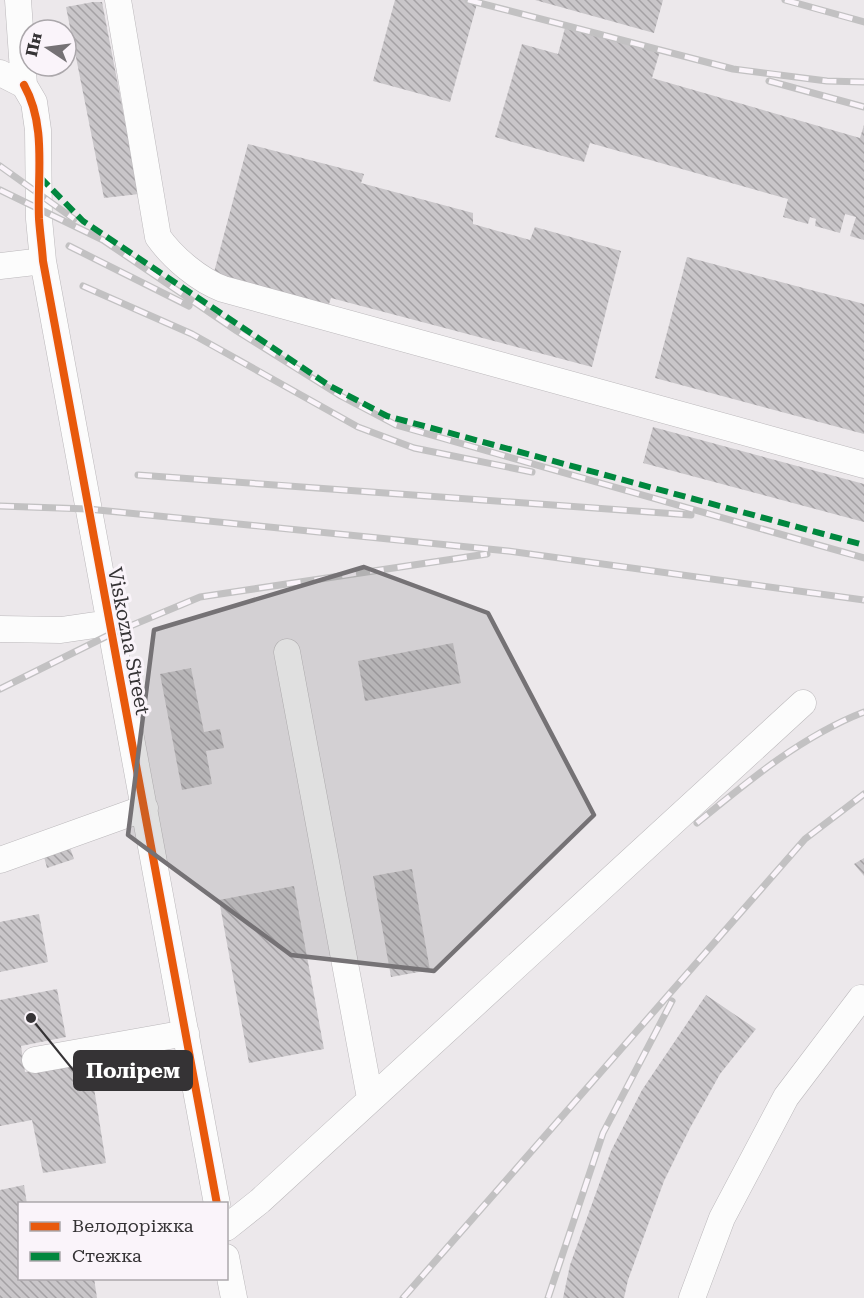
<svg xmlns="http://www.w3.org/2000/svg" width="864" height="1298" font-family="'Roboto Serif',serif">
	<defs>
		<pattern id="building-back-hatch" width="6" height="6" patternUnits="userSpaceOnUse" patternTransform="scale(1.5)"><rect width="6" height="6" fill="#c9c6c9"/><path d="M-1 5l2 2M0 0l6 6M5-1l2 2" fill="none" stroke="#a4a1a4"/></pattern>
	</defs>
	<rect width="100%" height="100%" fill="#ece8eb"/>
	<!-- building -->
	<path fill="url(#building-back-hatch)" d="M395 0H478L450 102 373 81Z
		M535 0H663L654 33Z
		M93 2H102L139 194 104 198 66 7Z
		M566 24 660 51 652 78 860 138 864 125V240L850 236 856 217 845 214 840 233 815 226 816 219 810 217 808 224 783 217 788 199 590 143 584 162 495 137 522 44 558 54Z
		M248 144 364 174 361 183 473 213V224L530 240 535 227 621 251 592 367 331 298 328 307 213 276Z
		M687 257 864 304V434L655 378Z
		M653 427 864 484V522L643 463Z
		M453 643 461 683 365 701 358 661Z
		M191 668 204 732 220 729 224 748 206 751 212 784 182 790 160 674Z
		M69 845 74 859 47 868 43 853Z
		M864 858V876L854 864Z
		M412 869 430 970 391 977 373 876Z
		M294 886 324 1049 249 1063 219 900Z
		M39 914 48 962 0 972V922Z
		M57 989 66 1037 21 1046 25 1072 90 1063 106 1163 43 1173 32 1120 0 1126V1000Z
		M706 995 756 1029 720 1074 690 1128 664 1181 628 1280 624 1298H563L570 1265 611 1151 642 1090Z
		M24 1185 27 1204H20V1278H94L97 1298H0V1190Z"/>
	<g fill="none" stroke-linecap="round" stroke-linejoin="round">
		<defs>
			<path id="minor" d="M18 0 24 85 34 102 38 130 39 219 43 261 217 1204
				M118 0 158 237C173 258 199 280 223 289L864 465
				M0 73 24 85
				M0 266 43 261
				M0 629 61 630 109 623
				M287 652 370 1098
				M0 860 145 808
				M35 1060 186 1033
				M226 1228 260 1201 803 703
				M226 1257 234 1298
				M692 1298 722 1218 786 1097 861 998"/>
		</defs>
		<!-- minor casing -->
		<use href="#minor" stroke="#bbb8bb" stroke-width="27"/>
		<!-- minor -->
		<use href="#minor" stroke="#fcfcfc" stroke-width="26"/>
		<defs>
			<path id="rail" d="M468 0 733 69 827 81 864 82
				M785 0 864 22
				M769 81 864 107
				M0 166 74 219
				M0 190 103 240 237 331 341 396 396 425 864 558
				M69 246 189 306
				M83 286 192 334 358 427 414 448 532 472
				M138 475 691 515
				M0 506 88 509 508 551 864 600
				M0 689 111 634 200 597 487 554
				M697 823C748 781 802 736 864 712
				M403 1298 805 839 864 794
				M548 1298 603 1133 672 1001"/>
		</defs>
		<!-- rail casing -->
		<use href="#rail" stroke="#c2c1c2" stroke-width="7"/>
		<!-- rail -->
		<use href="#rail" stroke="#faf4fa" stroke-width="4.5" stroke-dasharray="14" stroke-linecap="butt"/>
		<!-- quiet -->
		<path stroke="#00873e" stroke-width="6" stroke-dasharray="12 6" stroke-linecap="butt" d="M40 177 83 221 330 386 387 416 864 545"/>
		<defs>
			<path id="cycleway" d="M24 85C47 126 37 175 39 219 40 233 42 247 43 261L217 1204"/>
		</defs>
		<!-- cycleway casing -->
		<use href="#cycleway" stroke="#faf4fa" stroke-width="11"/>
		<!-- cycleway -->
		<use href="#cycleway" stroke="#e8590c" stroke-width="8"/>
	</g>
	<!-- marked area -->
	<path fill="#757275" fill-opacity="0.2" stroke="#757275" stroke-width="4.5" stroke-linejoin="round" d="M364 567 488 613 594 815 434 971 291 955 128 835 154 630Z"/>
	<g text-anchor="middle" stroke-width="6" stroke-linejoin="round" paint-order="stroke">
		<!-- street labels -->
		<g font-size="20" fill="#353335" stroke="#faf4fa">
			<text transform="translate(129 641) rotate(79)" y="7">Viskozna Street</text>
		</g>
	</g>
	<!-- callouts -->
	<path fill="none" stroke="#353335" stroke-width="2" d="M31 1018L74 1071"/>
	<circle fill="#353335" stroke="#faf4fa" stroke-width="2" cx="31" cy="1018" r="6"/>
	<rect fill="#353335" stroke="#353335" stroke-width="2" x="74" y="1051" width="118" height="39" rx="6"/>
	<g font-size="21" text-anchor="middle" font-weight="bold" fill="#fff">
		<text x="133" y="1078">Полірем</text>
	</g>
	<!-- legend -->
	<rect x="18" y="1202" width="210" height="78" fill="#faf4fa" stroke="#aba7ab" stroke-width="1.5"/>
	<rect x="30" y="1222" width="30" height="9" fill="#e8590c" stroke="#aba7ab" stroke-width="1.5"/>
	<text x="72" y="1232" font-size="18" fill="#353335">Велодоріжка</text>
	<rect x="30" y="1252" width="30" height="9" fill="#00873e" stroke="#aba7ab" stroke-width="1.5"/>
	<text x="72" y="1262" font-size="18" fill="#353335">Стежка</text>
	<!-- north arrow -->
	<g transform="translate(48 48) rotate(283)"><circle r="28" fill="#faf4fa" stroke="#aba7ab" stroke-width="1.5"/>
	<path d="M0-4.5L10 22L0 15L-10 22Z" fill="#757275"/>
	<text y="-9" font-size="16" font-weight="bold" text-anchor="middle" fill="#353335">Пн</text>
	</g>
</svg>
